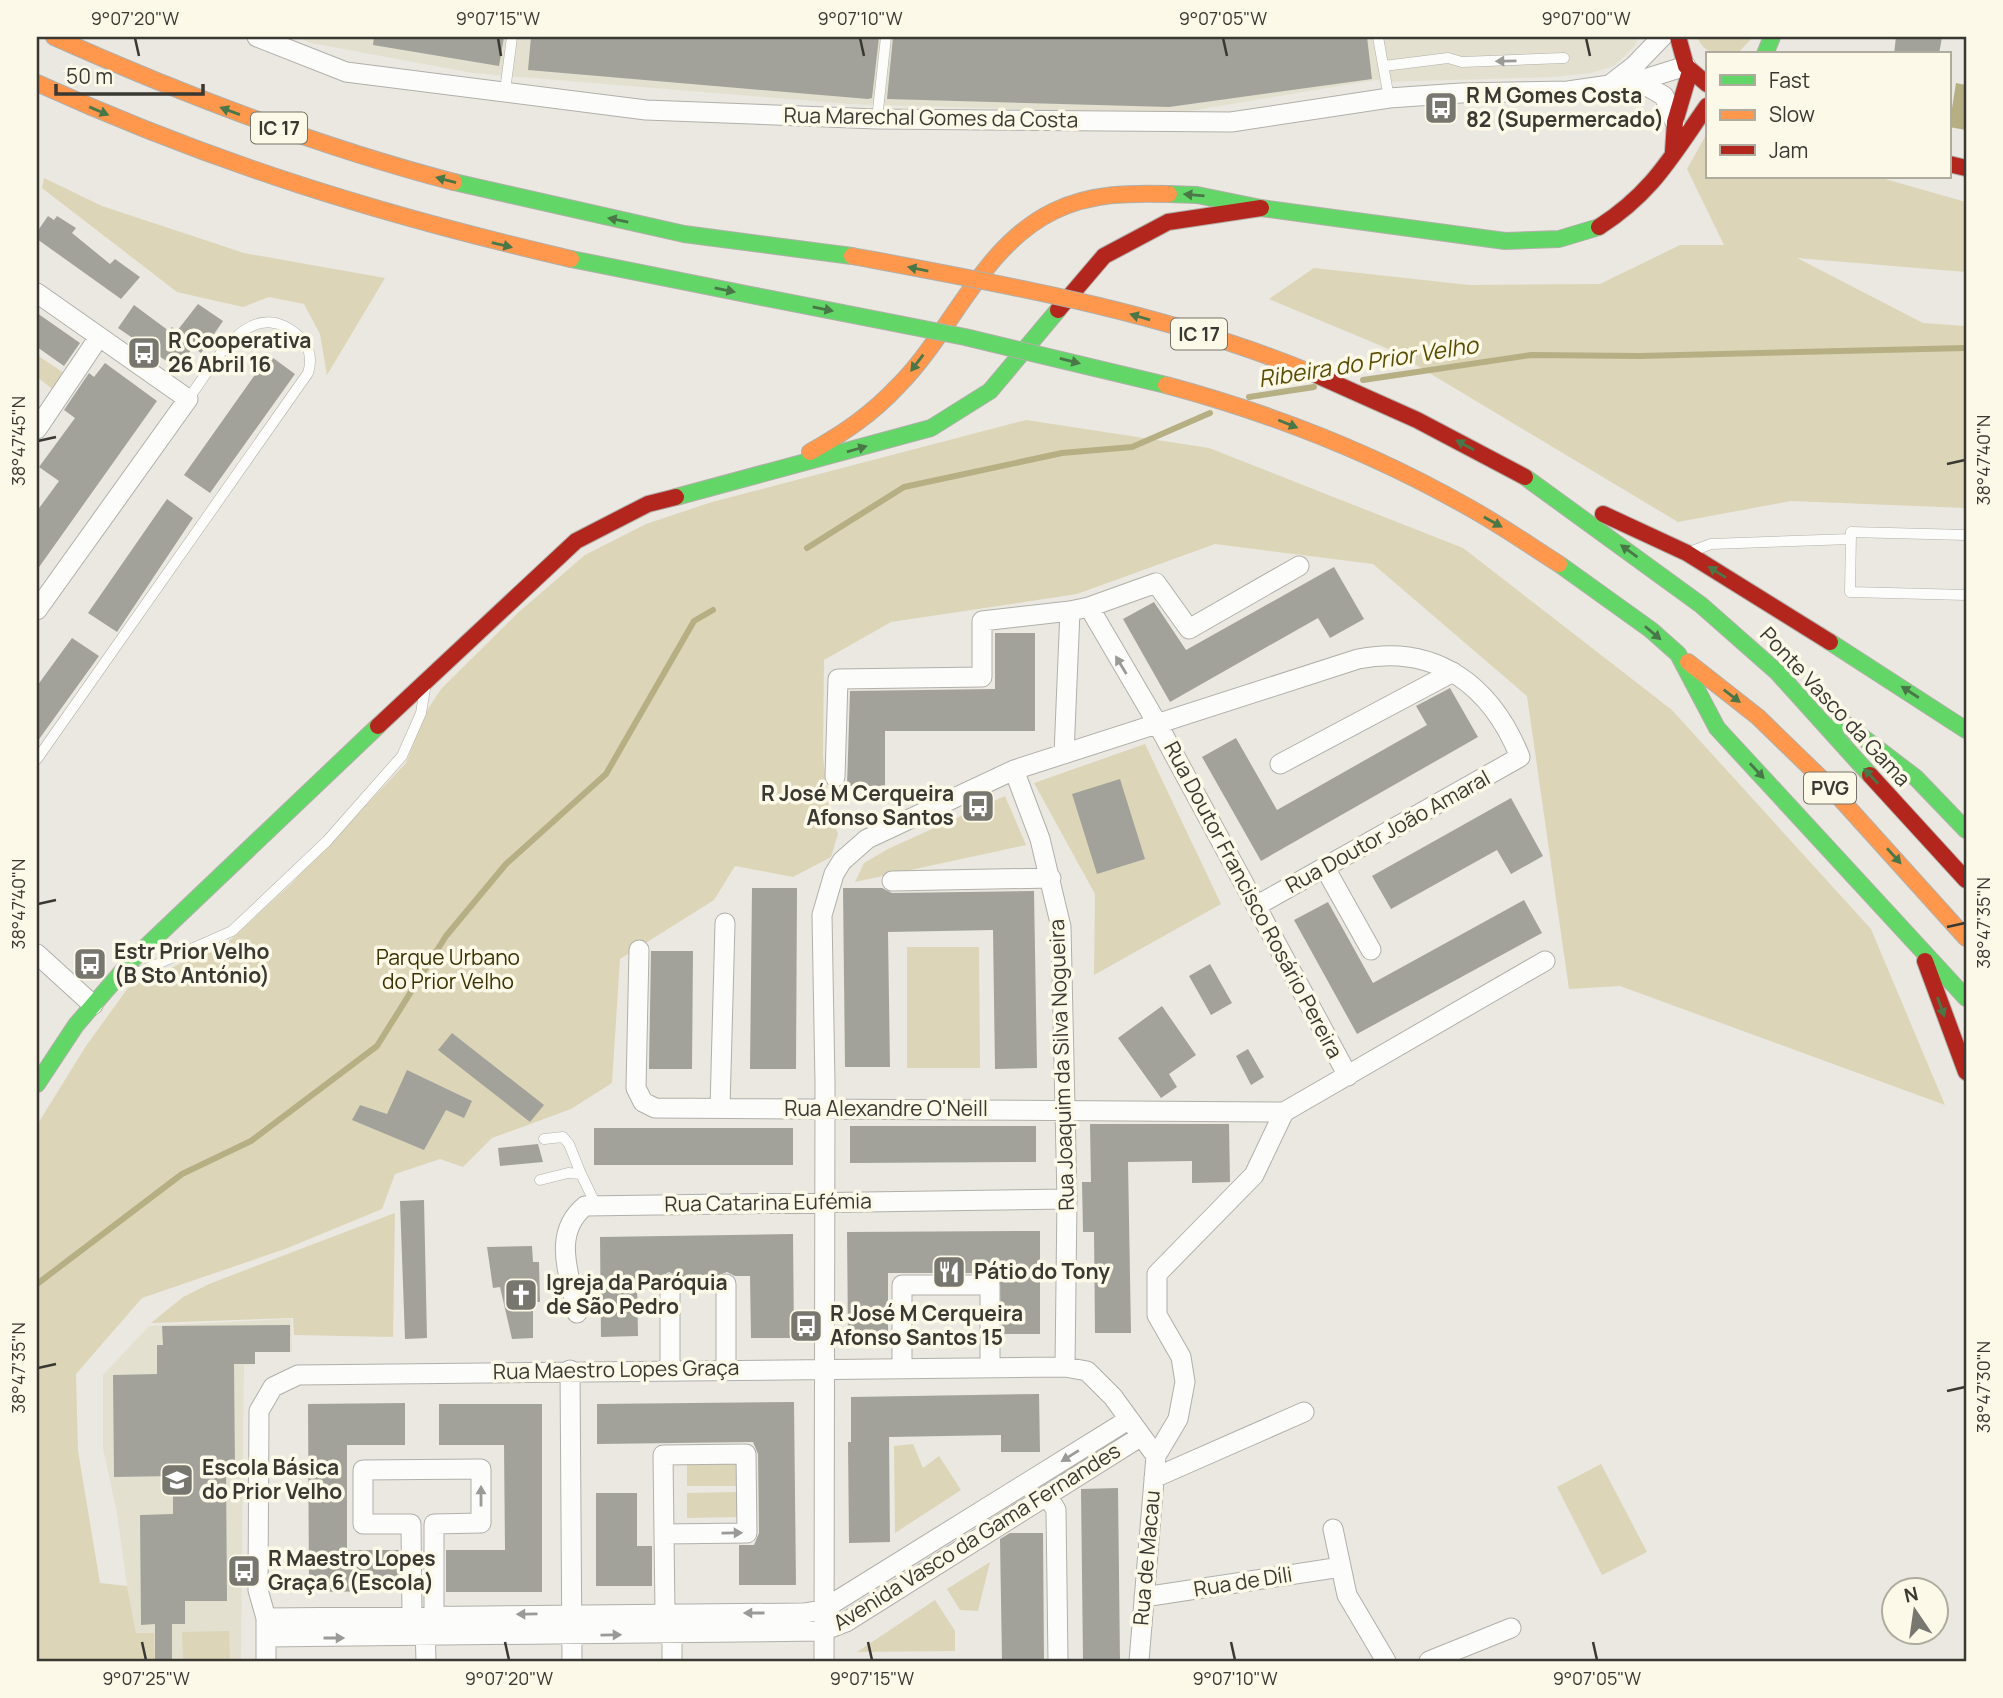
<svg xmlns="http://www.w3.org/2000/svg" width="2003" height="1698" font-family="Manrope,sans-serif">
	<rect width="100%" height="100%" fill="#eae8e0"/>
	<!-- built -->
	<path fill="#e3e0cf" d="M297 37H1639L1634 47 1614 66 1591 73 1554 77 1386 82 1382 79 1171 114 849 104 473 73 311 43Z
		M291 1319 292 1352H255V1364L244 1365 241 1660 155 1661V1641L136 1634 127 1586 117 1513 103 1448V1375L149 1326Z"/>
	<!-- green -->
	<path fill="#dcd5b8" d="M1697 37H1753L1737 54C1718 54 1706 56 1697 37Z
		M1707 133V177H1878L1966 202V272L1797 258 1923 323 1966 326V508L1791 501 1678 522 1391 350 1269 299 1314 268 1469 285 1600 284 1680 245H1724L1687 169Z
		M44 178 102 206 244 253 385 278 327 375 320 334 304 304 269 297 243 307 177 292 42 188Z
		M37 355 67 375 55 391 37 377Z
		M1026 420 1209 448 1463 548 1672 710 1871 929 1945 1105 1620 986 1569 989 1527 696 1373 564 1215 544 1077 594 891 622 824 660 823 756 829 810 838 834 831 857 793 877 735 866 714 900 620 959 612 1083 571 1109 492 1138 463 1167 440 1159 395 1174 382 1209 285 1249 142 1298 76 1374 78 1451 100 1583 127 1586 136 1633H154L155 1661H37V1125L86 1046 128 988 229 941 292 883 406 763 426 712 441 689 520 611 585 555 646 524 712 502Z
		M1145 744 1221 904 1094 975 1095 894 1034 783Z
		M1005 796 1026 845 855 882 864 863 888 849Z
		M907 947H979L980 1068H907Z
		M395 1213 393 1337 294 1335 293 1318 151 1323 183 1297 209 1284Z
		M913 1444 923 1468 939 1456 961 1490 895 1533 894 1446Z
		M738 1461V1486H687V1462Z
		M1601 1464 1647 1552 1602 1575 1557 1487Z
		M738 1492V1517L687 1518V1493Z
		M990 1562 978 1611 960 1610 947 1589Z
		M935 1600 955 1631V1651L857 1652Z
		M229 1631 230 1660 242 1661H180H183L182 1632Z"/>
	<!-- water -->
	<path fill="#b7af84" d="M1956 83 1966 85V130L1949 127Z"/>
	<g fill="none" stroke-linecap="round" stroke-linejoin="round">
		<!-- stream -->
		<path stroke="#b7af84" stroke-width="6" d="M1363 380 1531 355 1640 356 1966 348
			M1249 397 1314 387
			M807 548 904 487 1062 453 1132 447 1210 413
			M37 1284 182 1174 251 1141 377 1046 446 936 506 864 606 774 694 621 713 610"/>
	</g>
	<!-- building -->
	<path fill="#a2a29b" d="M374 37H504L499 66 373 45Z
		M531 37H879L872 98 868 99 528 70Z
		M893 37H1367L1372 79 1169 107 887 99Z
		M1896 37H1942L1939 54H1894Z
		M48 216 54 220 57 216 76 228 72 233 110 264 115 259 140 277 121 299 37 239V232Z
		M198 304 223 321 201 353 193 347 178 369 118 328 134 305 169 331 172 327 177 331Z
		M37 313 80 343 64 366 37 347Z
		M269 355 295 374 210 493 184 475Z
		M105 363 157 401 37 570V511L59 481 39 467 75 418 64 410 89 373 94 377Z
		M167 499 193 518 117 632 88 613Z
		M1334 567 1364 619 1330 638 1318 618 1170 702 1123 619 1154 602 1186 650Z
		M995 633H1035V731H885V786H847L850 691 995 689Z
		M72 638 99 656 37 742V686Z
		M1450 688 1478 737 1261 861 1202 757 1236 738 1277 810 1427 725 1416 706Z
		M1120 779 1145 859 1097 874 1072 794Z
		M1511 798 1543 856 1511 874 1497 850 1391 909 1372 876Z
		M752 888H797L796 1069H750Z
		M843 888H882L892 893 1034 891 1037 1068 995 1069 993 930 888 932 890 1067H845Z
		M1524 900 1542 933 1357 1034 1294 920 1328 902 1373 983Z
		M651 951H693L692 1069H649Z
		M1210 964 1232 1003 1211 1015 1189 976Z
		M1162 1006 1196 1055 1169 1074 1177 1087 1161 1098 1118 1038Z
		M452 1033 544 1105 530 1122 438 1050Z
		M1248 1049 1264 1077 1251 1085 1236 1056Z
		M407 1070 472 1101 464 1118 446 1110 424 1150 352 1120 360 1105 387 1114Z
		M1090 1124H1229L1230 1182 1192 1183V1161L1128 1162 1131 1333H1095L1094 1232H1083L1082 1182H1091Z
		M850 1126H1036V1162L850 1163Z
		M594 1128H793V1165H594Z
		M538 1144 543 1162 500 1166 498 1148Z
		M424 1200 427 1338 405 1339 400 1201Z
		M1040 1231V1334H1002L999 1273H888V1335L848 1336 847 1232Z
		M793 1234 794 1338H751L750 1276H735L727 1272 717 1276 679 1277 669 1272 660 1277H637L638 1336 601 1337 600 1237Z
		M532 1246 533 1262H539L540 1302H533V1338L512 1339 500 1287 493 1288 487 1247Z
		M290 1325V1352H255V1364H234L235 1470H226L227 1601H185V1624H172V1661H155V1624L141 1625 140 1515 173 1514V1476L114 1477 113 1375 157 1374V1345H163L162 1326Z
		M1039 1394 1040 1452H1001V1435L889 1437 890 1542 849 1543 848 1442H851V1397Z
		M794 1402 796 1585H739V1545H754L759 1533 758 1454 753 1442 597 1444V1404Z
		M405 1403V1445H347V1550H399V1591L309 1592 308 1404Z
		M439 1404H542V1592H446V1550H505L504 1445H439Z
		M1118 1488 1120 1661H1083L1081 1489Z
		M596 1493H637V1546H652V1586H596Z
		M1010 1533H1043L1044 1661H1002L1000 1539Z"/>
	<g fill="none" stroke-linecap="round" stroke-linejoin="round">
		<defs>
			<path id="lane" d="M1378 37 1389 98
				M1384 66 1448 58 1462 62 1564 58
				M505 91 512 37
				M877 119 886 37
				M1966 535 1851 532 1850 592 1966 595
				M1695 550 1711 544 1851 539
				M37 759 308 373C312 361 310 346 301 338 250 290 215 364 188 399
				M128 977 232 931 327 841 402 756 421 713 425 689
				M544 1139 563 1137 569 1144 581 1174
				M540 1180 568 1173 581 1174 596 1205"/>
			<path id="street" d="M257 37 346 72 646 110 877 119 1231 122 1389 98 1461 93 1568 91 1638 81 1686 66
				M1638 81 1664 96 1675 122
				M1612 83 1634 66 1662 37
				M37 293 188 399 37 610
				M37 429 99 337
				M1089 607 1156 583 1189 629 1299 566
				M1064 754 1070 611 1089 607 1157 723 1348 1076
				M1280 764 1453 672
				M1014 770 1040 839 1061 927 1067 1199 1065 1367
				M835 777 838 679 982 677V621L1070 611
				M1325 868 1371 950
				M892 881 1051 878
				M639 950 636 1088 643 1102 655 1108 1284 1112 1545 961
				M37 954 93 1005
				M720 1108 725 923
				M670 1284V1369
				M726 1284V1369
				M577 1313C570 1275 551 1234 585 1206L1067 1199
				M902 1368V1285H990V1368
				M570 1370 572 1661
				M1154 1478 1304 1412
				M1047 1495 1056 1510 1058 1661
				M1333 1529 1347 1595 1386 1661
				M664 1534 747 1533 746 1454 663 1455 665 1613
				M1144 1597 1341 1567
				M412 1616 411 1524H363V1470L481 1469V1523L434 1524V1616
				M266 1618 804 1613 822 1610 1128 1420
				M425 1628 426 1661
				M672 1634V1661
				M266 1637 823 1631 846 1622 1140 1437
				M266 1661V1618L258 1590 259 1411 273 1387 298 1375 1065 1367 1087 1371 1113 1397 1156 1456
				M824 1661 825 1083 822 915 834 874 842 861 867 839 1014 770 1358 659C1437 643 1492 687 1520 757L1256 906
				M1139 1661 1156 1456 1178 1419 1185 1382 1181 1357 1157 1315V1274L1254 1175 1284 1112
				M1429 1661 1511 1628"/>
			<path id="fast" d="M1765 54 1772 37
				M454 182 684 234 852 256
				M1169 194 1197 195 1261 208 1505 241 1559 239 1599 227
				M571 259 756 296
				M1525 477 1701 605 1777 672 1870 775
				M676 497 931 428 990 391 1058 310
				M1559 564 1651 630 1678 654 1717 728 1966 998
				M1830 642 1966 730
				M1840 720 1916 778 1966 830
				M37 1084 76 1025 133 959 378 726"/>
			<path id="slow" d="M54 37C184 95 316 146 454 182
				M37 83C215 164 382 215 571 259
				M810 452C844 433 872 414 899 385 953 330 982 246 1054 211 1091 193 1129 193 1169 194
				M1688 662 1758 717 1828 785 1966 938"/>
			<path id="jam" d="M1678 37 1686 66 1707 84
				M1673 152 1675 122 1690 71
				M1949 164 1966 168
				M1599 227C1653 192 1671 157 1707 106
				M1058 310 1104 256 1168 222 1261 208
				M1603 514 1687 553 1830 642
				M378 726 576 541 648 504 676 497
				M1870 775 1966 880
				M1925 961 1966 1072"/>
		</defs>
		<!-- lane casing -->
		<use href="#lane" stroke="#b1afa9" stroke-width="11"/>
		<!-- street casing -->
		<use href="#street" stroke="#b1afa9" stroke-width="21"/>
		<!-- fast casing -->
		<use href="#fast" stroke="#b1afa9" stroke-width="18"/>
		<!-- slow casing -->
		<use href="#slow" stroke="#b1afa9" stroke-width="18"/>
		<!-- jam casing -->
		<use href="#jam" stroke="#b1afa9" stroke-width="18"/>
		<!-- lane -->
		<use href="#lane" stroke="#fcfcfa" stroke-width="10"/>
		<!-- street -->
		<use href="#street" stroke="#fcfcfa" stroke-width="19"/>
		<!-- fast -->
		<use href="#fast" stroke="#63d668" stroke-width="16"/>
		<!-- slow -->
		<use href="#slow" stroke="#ff974d" stroke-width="16"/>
		<!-- jam -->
		<use href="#jam" stroke="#b3261e" stroke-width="16"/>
		<defs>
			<path id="fast-bridge" d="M756 296 965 337 1166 385"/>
			<path id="slow-bridge" d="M852 256C1008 285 1167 313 1314 374
				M1166 385C1270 413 1375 454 1468 507 1499 524 1529 545 1559 564"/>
			<path id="jam-bridge" d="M1314 374 1417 420 1525 477"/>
		</defs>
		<!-- fast-bridge casing -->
		<use href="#fast-bridge" stroke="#b1afa9" stroke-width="18" stroke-linecap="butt"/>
		<!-- slow-bridge casing -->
		<use href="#slow-bridge" stroke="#b1afa9" stroke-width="18" stroke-linecap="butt"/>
		<!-- jam-bridge casing -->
		<use href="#jam-bridge" stroke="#b1afa9" stroke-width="18" stroke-linecap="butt"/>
		<!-- fast-bridge -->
		<use href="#fast-bridge" stroke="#63d668" stroke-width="16"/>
		<!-- slow-bridge -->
		<use href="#slow-bridge" stroke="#ff974d" stroke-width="16"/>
		<!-- jam-bridge -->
		<use href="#jam-bridge" stroke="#b3261e" stroke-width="16"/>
	</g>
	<!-- one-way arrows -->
	<defs><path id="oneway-solid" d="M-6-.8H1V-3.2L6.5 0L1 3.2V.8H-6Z" transform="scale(1.75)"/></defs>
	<g fill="#9a9a96">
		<use href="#oneway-solid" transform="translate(1506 61) rotate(179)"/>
		<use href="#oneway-solid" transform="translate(1121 665) rotate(-121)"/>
		<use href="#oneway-solid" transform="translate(1070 1456) rotate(148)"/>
		<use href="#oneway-solid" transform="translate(481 1496) rotate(-90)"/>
		<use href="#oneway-solid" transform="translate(732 1533) rotate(-1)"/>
		<use href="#oneway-solid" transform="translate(754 1613) rotate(180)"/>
		<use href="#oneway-solid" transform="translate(527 1614) rotate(179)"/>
		<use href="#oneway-solid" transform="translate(611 1635) rotate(-1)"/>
		<use href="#oneway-solid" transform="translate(334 1638)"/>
	</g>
	<g fill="#4a7748">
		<use href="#oneway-solid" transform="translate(99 111) rotate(23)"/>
		<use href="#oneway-solid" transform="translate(230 111) rotate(-160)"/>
		<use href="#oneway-solid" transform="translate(446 180) rotate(-165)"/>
		<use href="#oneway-solid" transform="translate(1194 195) rotate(-175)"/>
		<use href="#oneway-solid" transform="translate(618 220) rotate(-168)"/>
		<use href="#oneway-solid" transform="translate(502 245) rotate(13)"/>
		<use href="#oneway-solid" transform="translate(918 269) rotate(-169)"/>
		<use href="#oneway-solid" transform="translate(725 290) rotate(11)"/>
		<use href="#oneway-solid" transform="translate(823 309) rotate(11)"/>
		<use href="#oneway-solid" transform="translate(1140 317) rotate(-164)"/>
		<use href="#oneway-solid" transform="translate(1070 361) rotate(14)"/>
		<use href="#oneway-solid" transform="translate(917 363) rotate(127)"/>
		<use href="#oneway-solid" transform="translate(1288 424) rotate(22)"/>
		<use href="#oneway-solid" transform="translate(1465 445) rotate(-151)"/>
		<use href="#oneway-solid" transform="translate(857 449) rotate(-16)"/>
		<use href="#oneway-solid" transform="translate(1493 522) rotate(29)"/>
		<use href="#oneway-solid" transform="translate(1629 551) rotate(-144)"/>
		<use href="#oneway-solid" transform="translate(1717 572) rotate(-148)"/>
		<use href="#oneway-solid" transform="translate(1653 633) rotate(40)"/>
		<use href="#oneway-solid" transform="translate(1910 692) rotate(-147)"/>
		<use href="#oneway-solid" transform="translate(1732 696) rotate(38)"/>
		<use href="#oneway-solid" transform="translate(1757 771) rotate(47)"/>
		<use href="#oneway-solid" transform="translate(1871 776) rotate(-133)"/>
		<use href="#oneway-solid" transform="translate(1894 856) rotate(48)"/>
		<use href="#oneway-solid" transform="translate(1941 1007) rotate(70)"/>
	</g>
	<!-- ticks -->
	<path fill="none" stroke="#393832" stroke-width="2.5" d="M135 38 139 56M498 38 501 56M860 38 864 56M1223 38 1227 56M1586 38 1590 56M38 441 56 437M1947 464 1965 460M38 904 56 900M1947 927 1965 923M38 1368 56 1364M1947 1391 1965 1387M142 1642 146 1660M505 1642 509 1660M868 1642 872 1660M1231 1642 1235 1660M1593 1642 1597 1660"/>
	<!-- icons -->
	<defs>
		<symbol id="bus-square" viewBox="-11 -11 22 22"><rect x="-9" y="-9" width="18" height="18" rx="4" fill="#77766f" stroke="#fdf9e8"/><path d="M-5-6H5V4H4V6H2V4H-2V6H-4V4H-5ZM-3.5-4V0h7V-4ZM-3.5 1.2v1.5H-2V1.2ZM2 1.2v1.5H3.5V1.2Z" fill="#fff"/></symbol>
		<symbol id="restaurant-square" viewBox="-11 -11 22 22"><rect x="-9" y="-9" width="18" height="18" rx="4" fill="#77766f" stroke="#fdf9e8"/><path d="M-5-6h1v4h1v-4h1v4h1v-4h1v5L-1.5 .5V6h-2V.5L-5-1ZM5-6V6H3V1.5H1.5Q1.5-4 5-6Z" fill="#fff"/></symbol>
		<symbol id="church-square" viewBox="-11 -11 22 22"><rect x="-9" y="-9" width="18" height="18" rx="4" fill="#77766f" stroke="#fdf9e8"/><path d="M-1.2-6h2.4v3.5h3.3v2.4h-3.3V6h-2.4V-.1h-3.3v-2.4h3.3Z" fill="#fff"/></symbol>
		<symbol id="school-square" viewBox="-11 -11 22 22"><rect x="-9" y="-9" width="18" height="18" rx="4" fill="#77766f" stroke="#fdf9e8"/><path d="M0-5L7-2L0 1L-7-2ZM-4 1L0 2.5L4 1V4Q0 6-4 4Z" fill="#fff"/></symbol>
	</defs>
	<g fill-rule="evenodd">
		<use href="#bus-square" x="1422" y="89" width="38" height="38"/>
		<use href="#bus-square" x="125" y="334" width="38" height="38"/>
		<use href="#bus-square" x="959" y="787" width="38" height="38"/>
		<use href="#bus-square" x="71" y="945" width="38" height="38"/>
		<use href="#restaurant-square" x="930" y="1253" width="38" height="38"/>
		<use href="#church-square" x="502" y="1276" width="38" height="38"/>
		<use href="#bus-square" x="787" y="1307" width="38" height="38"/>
		<use href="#school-square" x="158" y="1461" width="38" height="38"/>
		<use href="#bus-square" x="225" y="1552" width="38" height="38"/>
	</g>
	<g text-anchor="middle" stroke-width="7" stroke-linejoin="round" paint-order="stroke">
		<!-- shield labels -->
		<g fill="#fdf9e8" stroke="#747269" stroke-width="2">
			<rect x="251" y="112.5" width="56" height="31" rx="5"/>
			<rect x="1171" y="318.5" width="56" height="31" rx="5"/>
			<rect x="1804" y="772.5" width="52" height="31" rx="5"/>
		</g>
		<g font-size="19" font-weight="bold" fill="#393832">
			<text x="279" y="135">IC 17</text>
			<text x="1199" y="341">IC 17</text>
			<text x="1830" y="795">PVG</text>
		</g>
		<!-- poi labels -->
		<g font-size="21" font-weight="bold" fill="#393832" stroke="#fdf9e8" text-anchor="start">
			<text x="1466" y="103">R M Gomes Costa<tspan x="1466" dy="24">82 (Supermercado)</tspan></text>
			<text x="168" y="348">R Cooperativa<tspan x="168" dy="24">26 Abril 16</tspan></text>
			<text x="954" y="801" text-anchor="end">R José M Cerqueira<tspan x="954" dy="24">Afonso Santos</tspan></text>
			<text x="114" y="959">Estr Prior Velho<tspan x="114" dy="24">(B Sto António)</tspan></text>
			<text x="974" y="1279">Pátio do Tony</text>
			<text x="546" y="1290">Igreja da Paróquia<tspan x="546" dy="24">de São Pedro</tspan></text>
			<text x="830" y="1321">R José M Cerqueira<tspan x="830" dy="24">Afonso Santos 15</tspan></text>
			<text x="202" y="1475">Escola Básica<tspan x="202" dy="24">do Prior Velho</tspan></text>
			<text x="268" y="1566">R Maestro Lopes<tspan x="268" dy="24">Graça 6 (Escola)</tspan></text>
		</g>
		<!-- street labels -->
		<g font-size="21" fill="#393832" stroke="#fdf9e8">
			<text transform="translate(931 118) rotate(1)" y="7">Rua Marechal Gomes da Costa</text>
			<text transform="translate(1835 707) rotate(47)" y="7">Ponte Vasco da Gama</text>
			<text transform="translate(1388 832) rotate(-29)" y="7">Rua Doutor João Amaral</text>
			<text transform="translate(1253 900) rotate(62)" y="7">Rua Doutor Francisco Rosário Pereira</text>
			<text transform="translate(1062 1065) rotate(-92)" y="7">Rua Joaquim da Silva Nogueira</text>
			<text x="886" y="1116">Rua Alexandre O'Neill</text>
			<text transform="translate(768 1203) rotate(-1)" y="7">Rua Catarina Eufémia</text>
			<text transform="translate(616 1370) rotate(-1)" y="7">Rua Maestro Lopes Graça</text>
			<text transform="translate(977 1537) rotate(-32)" y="7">Avenida Vasco da Gama Fernandes</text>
			<text transform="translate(1147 1558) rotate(-85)" y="7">Rua de Macau</text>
			<text transform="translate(1243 1582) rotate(-9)" y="7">Rua de Díli</text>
		</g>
		<!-- park labels -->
		<g font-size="21" fill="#3a3100" stroke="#fdf9e8">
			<text x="448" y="965">Parque Urbano<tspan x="448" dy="24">do Prior Velho</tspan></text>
		</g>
		<!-- water labels -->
		<g font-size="23" font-style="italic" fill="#5a4d02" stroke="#fdf9e8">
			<text transform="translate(1368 362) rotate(-9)" y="8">Ribeira do Prior Velho</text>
		</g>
	</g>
	<!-- border -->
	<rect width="2003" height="1698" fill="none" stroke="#fdf9e8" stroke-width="77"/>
	<!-- legend -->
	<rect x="1706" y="52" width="245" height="126" fill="#fdf9e8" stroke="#afac9f" stroke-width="2"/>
	<rect x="1720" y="75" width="35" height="10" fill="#63d668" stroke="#afac9f" stroke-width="2"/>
	<text x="1769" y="88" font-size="21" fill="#393832">Fast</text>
	<rect x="1720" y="110" width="35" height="10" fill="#ff974d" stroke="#afac9f" stroke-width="2"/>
	<text x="1769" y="122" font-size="21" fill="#393832">Slow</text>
	<rect x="1720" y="145" width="35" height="10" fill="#b3261e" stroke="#afac9f" stroke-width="2"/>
	<text x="1769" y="158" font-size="21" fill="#393832">Jam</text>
	<!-- north arrow -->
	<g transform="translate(1915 1611) rotate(347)"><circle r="33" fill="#fdf9e8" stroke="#afac9f" stroke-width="2"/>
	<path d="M0-5L12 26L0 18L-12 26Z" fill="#77766f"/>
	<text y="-10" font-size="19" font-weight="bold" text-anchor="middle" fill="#393832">N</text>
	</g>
	<!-- scale -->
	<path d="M56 84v10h147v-10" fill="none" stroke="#393832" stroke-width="3.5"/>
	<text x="66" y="84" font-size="21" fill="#393832" stroke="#fdf9e8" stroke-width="5" paint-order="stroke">50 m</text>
	<rect x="38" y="38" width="1927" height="1622" fill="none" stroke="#393832" stroke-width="2.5"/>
	<g font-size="18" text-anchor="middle" fill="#393832">
		<text x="135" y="25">9°07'20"W</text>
		<text x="498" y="25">9°07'15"W</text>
		<text x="860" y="25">9°07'10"W</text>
		<text x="1223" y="25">9°07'05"W</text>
		<text x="1586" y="25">9°07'00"W</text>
		<text transform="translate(19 441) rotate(-90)" y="6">38°47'45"N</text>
		<text transform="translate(1984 460) rotate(-90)" y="6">38°47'40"N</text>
		<text transform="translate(19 904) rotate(-90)" y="6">38°47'40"N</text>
		<text transform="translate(1984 923) rotate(-90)" y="6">38°47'35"N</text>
		<text transform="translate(19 1368) rotate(-90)" y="6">38°47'35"N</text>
		<text transform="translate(1984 1387) rotate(-90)" y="6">38°47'30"N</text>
		<text x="146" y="1685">9°07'25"W</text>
		<text x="509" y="1685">9°07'20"W</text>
		<text x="872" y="1685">9°07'15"W</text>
		<text x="1235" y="1685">9°07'10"W</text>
		<text x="1597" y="1685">9°07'05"W</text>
	</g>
</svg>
